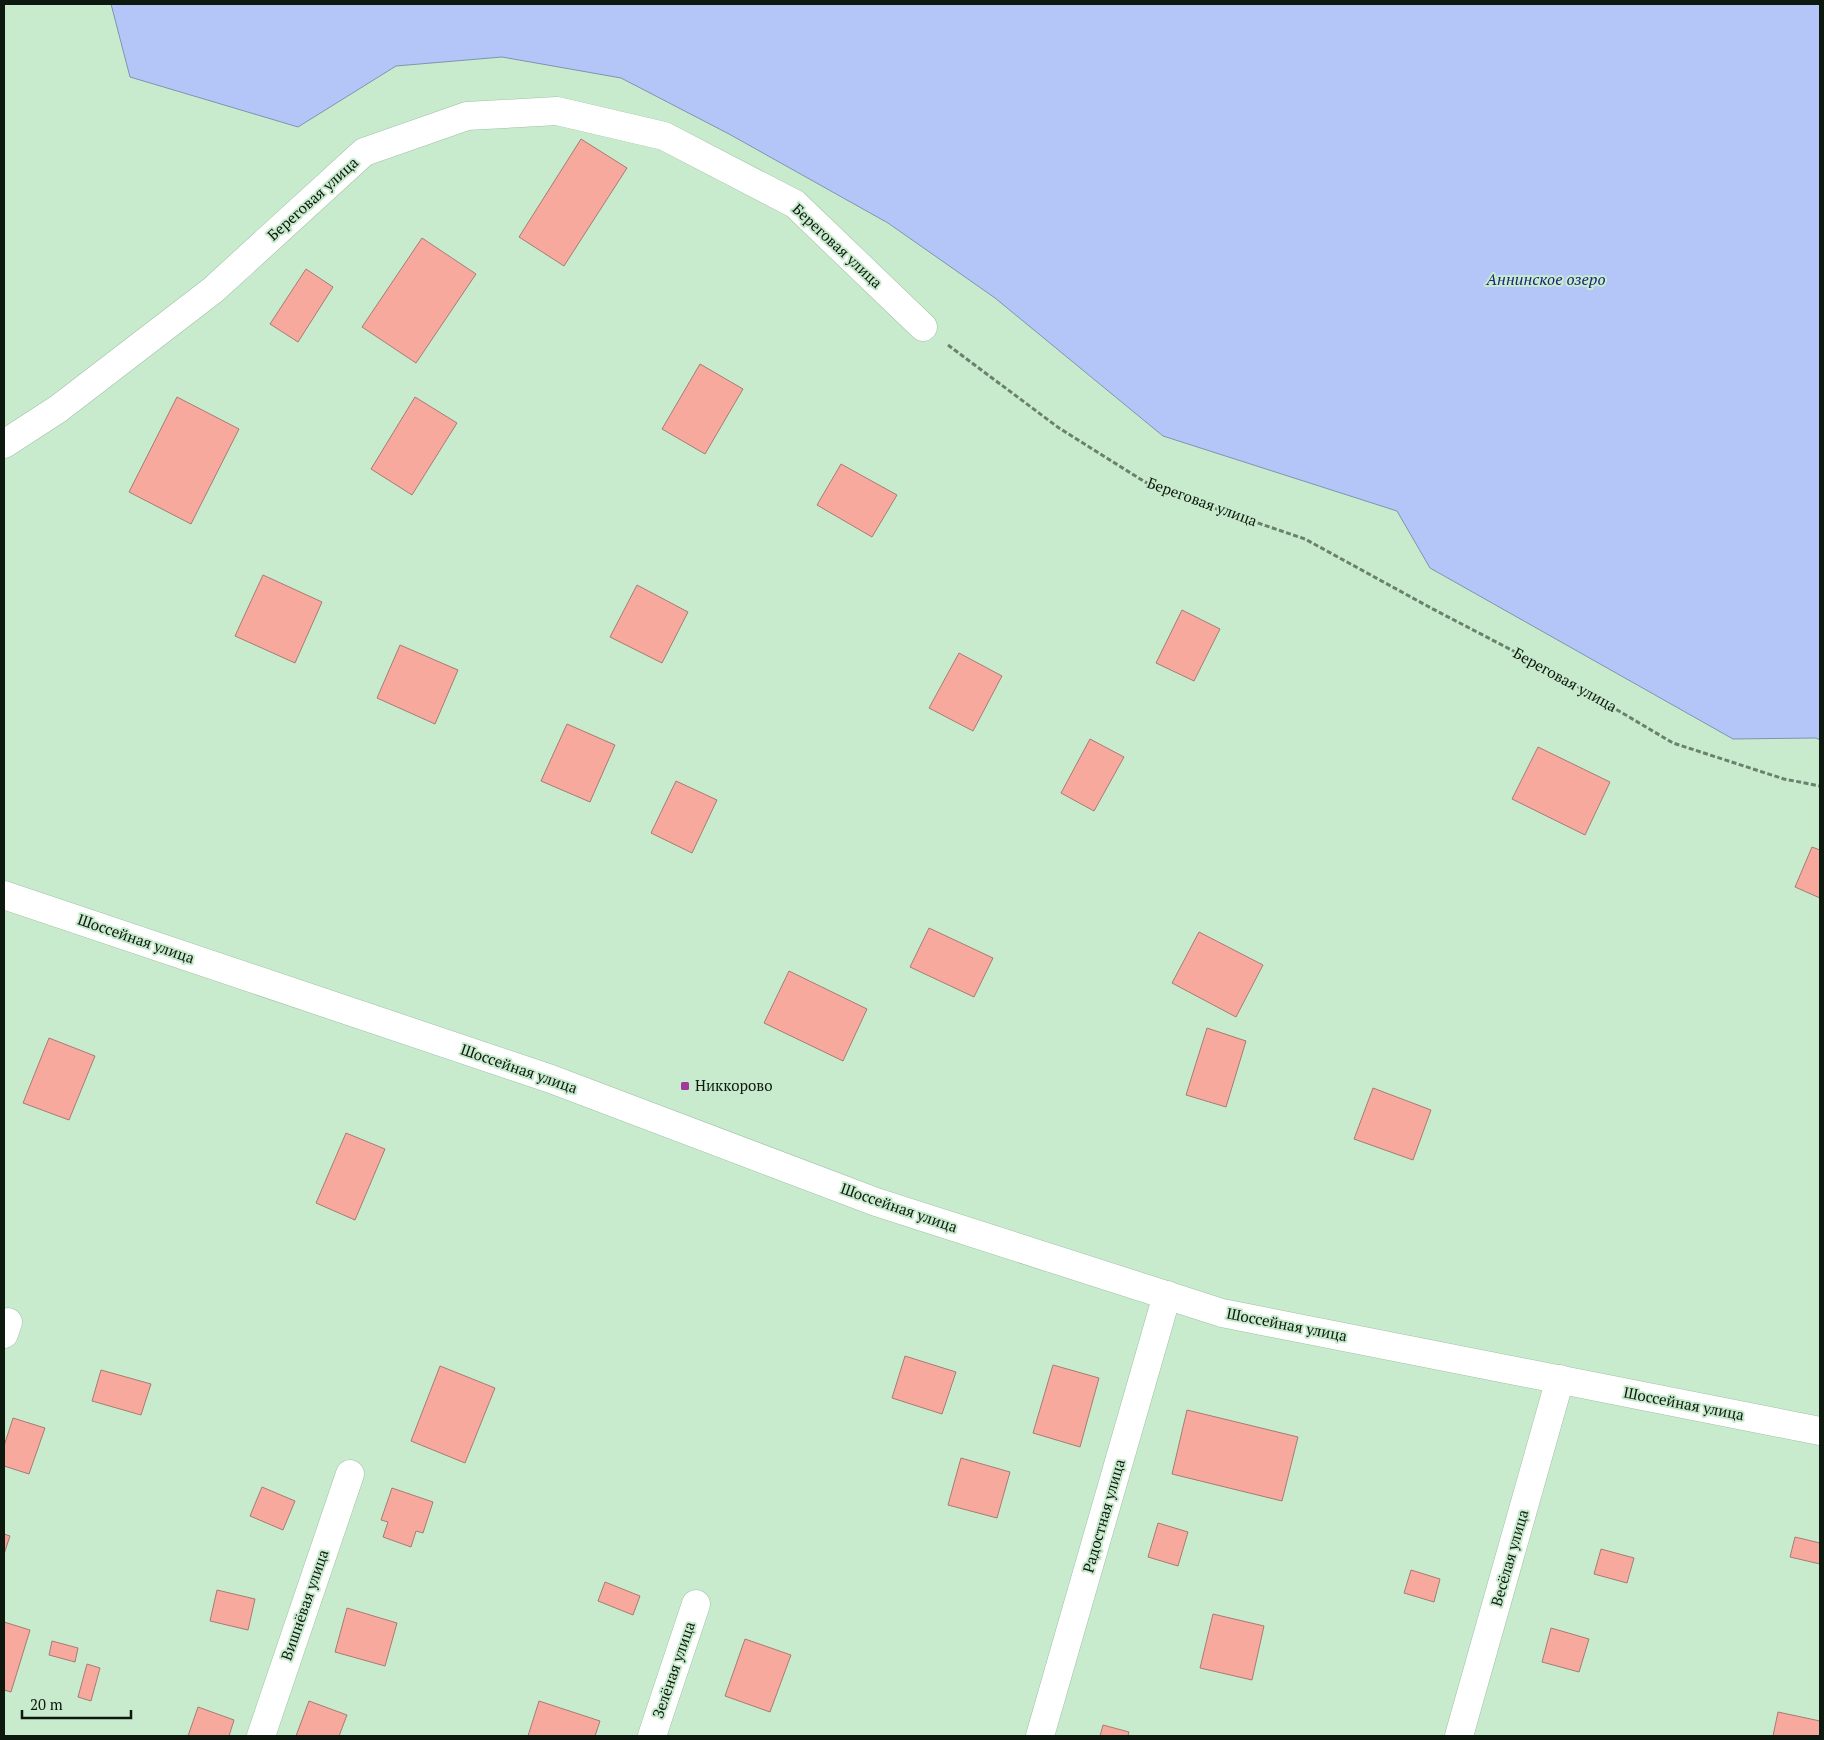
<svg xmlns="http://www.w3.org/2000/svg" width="1824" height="1740" font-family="'PT Serif',serif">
	<rect width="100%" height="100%" fill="#c9ebcd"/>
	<!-- water -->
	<path fill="#b4c6f7" stroke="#8292b1" d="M111 4H1820V740L1816 738 1733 739 1430 568 1397 511 1163 436 995 298 888 223 729 134 621 78 502 57 396 66 298 127 130 77Z"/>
	<!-- building -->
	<path fill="#f8a99d" stroke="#a67b74" d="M581 139 627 168 564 266 519 237Z
		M422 238 476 274 416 363 362 327Z
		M306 269 333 287 298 342 270 324Z
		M700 364 743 389 705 454 662 429Z
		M177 397 239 429 191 524 129 492Z
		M415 397 457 423 412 495 371 469Z
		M841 464 897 495 872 537 817 505Z
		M263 575 322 602 295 663 235 636Z
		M637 585 688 612 662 663 610 637Z
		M1182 610 1220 629 1194 681 1156 663Z
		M400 645 458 670 435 724 377 698Z
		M959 653 1002 676 973 731 929 708Z
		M567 724 615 745 590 802 541 781Z
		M1090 739 1124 757 1094 811 1061 793Z
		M1538 747 1610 782 1585 835 1512 799Z
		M676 781 717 800 692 853 651 833Z
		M1812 847 1820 850V898L1795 887Z
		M929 928 993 958 974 997 910 967Z
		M1199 932 1263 965 1236 1017 1172 983Z
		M789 971 867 1009 843 1061 764 1023Z
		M1207 1028 1246 1041 1226 1107 1186 1095Z
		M49 1038 95 1056 69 1120 23 1103Z
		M1373 1088 1431 1110 1413 1160 1354 1139Z
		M346 1133 385 1149 355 1220 316 1203Z
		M905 1356 956 1372 942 1414 892 1398Z
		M1053 1365 1099 1378 1080 1447 1033 1433Z
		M440 1366 495 1388 465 1463 411 1441Z
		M101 1370 151 1384 141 1415 92 1401Z
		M1187 1410 1298 1437 1282 1501 1172 1474Z
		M13 1418 45 1428 29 1474 4 1466V1446Z
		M961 1458 1010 1472 997 1518 948 1505Z
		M262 1487 295 1501 283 1530 250 1516Z
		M392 1488 433 1502 423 1533 416 1531 411 1547 383 1537 388 1522 381 1520Z
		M1158 1523 1188 1532 1178 1566 1148 1557Z
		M4 1534 10 1536 4 1554Z
		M1795 1537 1820 1543V1564L1790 1557Z
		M1601 1549 1634 1558 1627 1583 1594 1574Z
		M1411 1570 1440 1579 1434 1602 1404 1593Z
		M605 1582 640 1596 633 1615 598 1601Z
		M217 1590 255 1599 248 1630 210 1621Z
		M347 1608 397 1623 385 1666 335 1652Z
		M1213 1614 1264 1626 1252 1680 1200 1668Z
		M4 1622 30 1630 11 1692 4 1690Z
		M1551 1628 1589 1639 1579 1672 1542 1662Z
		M745 1639 791 1655 770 1712 725 1696Z
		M52 1641 78 1648 75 1662 49 1655Z
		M87 1664 100 1668 91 1701 78 1697Z
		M309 1701 347 1715 339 1736H296Z
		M539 1701 600 1721 595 1736H528Z
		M198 1707 234 1720 229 1736H188Z
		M1778 1712 1820 1721V1736H1773Z
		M1103 1725 1129 1732 1128 1736H1100Z"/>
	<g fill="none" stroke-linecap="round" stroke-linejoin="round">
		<defs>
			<path id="minor" d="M4 444 58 409 213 290 364 152 467 116 557 111 664 136 795 204 923 327
				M4 1334 8 1322
				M261 1736 350 1474
				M652 1736 696 1604
				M1040 1736 1167 1295
				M1459 1736 1560 1379"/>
			<path id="major" d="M4 895 551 1079 876 1202 1222 1313 1820 1431"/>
		</defs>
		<!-- minor casing -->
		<use href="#minor" stroke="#9fc1a4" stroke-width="29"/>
		<!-- major casing -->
		<use href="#major" stroke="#9fc1a4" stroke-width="29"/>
		<!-- path -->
		<path stroke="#6a816d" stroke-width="3" stroke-dasharray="5 2.5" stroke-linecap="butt" d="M948 345 1059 428 1145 482 1211 507 1305 539 1431 608 1548 669 1673 743 1784 779 1820 786"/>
		<!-- minor -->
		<use href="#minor" stroke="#fff" stroke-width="28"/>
		<!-- major -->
		<use href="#major" stroke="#fff" stroke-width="28"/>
	</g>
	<!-- markers -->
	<rect fill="#a0399c" stroke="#c9ebcd" stroke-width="2" x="680" y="1081" width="10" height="10" rx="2.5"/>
	<g text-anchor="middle" stroke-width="4" stroke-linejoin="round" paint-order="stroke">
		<!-- street labels -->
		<g font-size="15" fill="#0d190f" stroke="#c9ebcd">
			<text transform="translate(313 199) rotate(-42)" y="5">Береговая улица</text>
			<text transform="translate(837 246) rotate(43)" y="5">Береговая улица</text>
			<text transform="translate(1202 502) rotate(20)" y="5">Береговая улица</text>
			<text transform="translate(1565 680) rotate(29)" y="5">Береговая улица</text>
			<text transform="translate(136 939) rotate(19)" y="5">Шоссейная улица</text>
			<text transform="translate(519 1069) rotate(19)" y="5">Шоссейная улица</text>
			<text transform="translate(899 1208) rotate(19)" y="5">Шоссейная улица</text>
			<text transform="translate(1287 1325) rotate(11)" y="5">Шоссейная улица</text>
			<text transform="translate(1684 1404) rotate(11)" y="5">Шоссейная улица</text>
			<text transform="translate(1104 1516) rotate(-74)" y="5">Радостная улица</text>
			<text transform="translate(1510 1558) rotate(-74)" y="5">Весёлая улица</text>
			<text transform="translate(305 1605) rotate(-71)" y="5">Вишнёвая улица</text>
			<text transform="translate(674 1670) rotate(-71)" y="5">Зелёная улица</text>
		</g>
		<!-- poi labels -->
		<g font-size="15" fill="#0d190f" stroke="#c9ebcd" text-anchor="start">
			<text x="695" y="1091">Никкорово</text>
		</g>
		<!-- water labels -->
		<g font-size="16" font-style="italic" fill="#18247e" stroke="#c9ebcd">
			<text x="1546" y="285">Аннинское озеро</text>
		</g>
	</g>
	<!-- border -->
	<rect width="1824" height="1740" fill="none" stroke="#0d190f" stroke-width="10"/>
	<!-- scale -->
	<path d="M22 1710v8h109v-8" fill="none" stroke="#0d190f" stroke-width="2.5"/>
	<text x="30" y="1710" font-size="15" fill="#0d190f" stroke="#c9ebcd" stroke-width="4" paint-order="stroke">20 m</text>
</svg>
